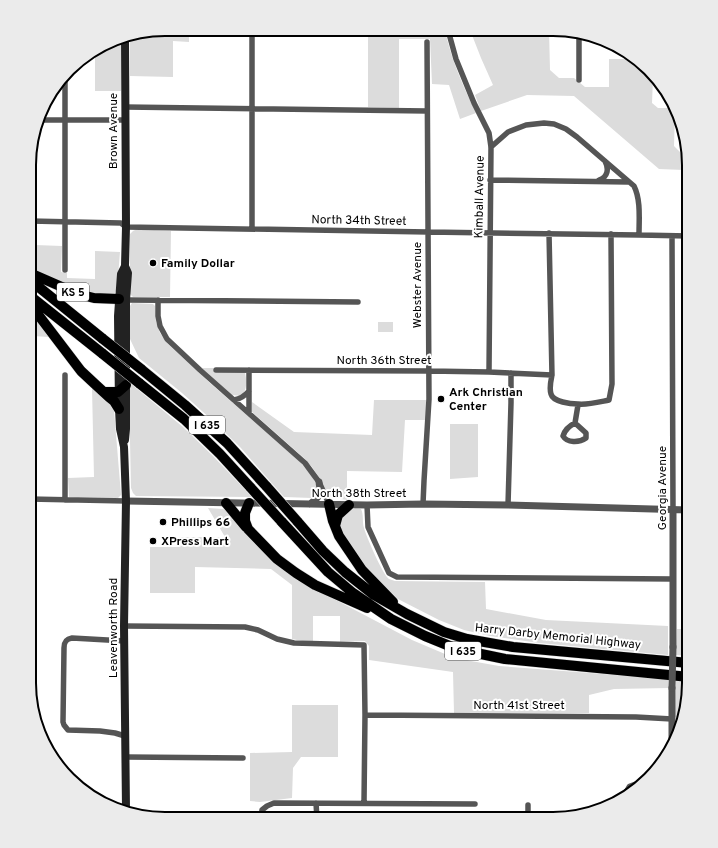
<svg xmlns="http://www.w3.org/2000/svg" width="718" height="848" font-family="Overpass,sans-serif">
	<rect width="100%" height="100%" fill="#fff"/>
	<!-- green -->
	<path fill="#dcdcdc" d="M165 29H189V42L173 41V77L130 76V35Z
		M368 30H445C451 59 463 86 476 113L460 119 449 85 432 84 430 39H399V108L368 107Z
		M470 30H549L550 70 559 78H574L585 87H609V59H635L653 78 652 103 658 108H674L675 112 674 146 684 156V170L659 169 574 96 527 95 481 111 475 95 493 85 481 58Z
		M121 36V91H95V51Z
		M30 225H35V245L62 246 61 272 67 273V278L95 279V251L120 252 117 289 115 293 110 296H94L30 268Z
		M137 229 171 231 170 297H133L130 294V234L133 231Z
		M132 303 153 304 155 306 156 322 160 333 168 344 210 383 299 461C307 470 325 486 312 498L284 497 240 447 213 421 182 393 139 358 130 339V306Z
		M30 313 49 337 33 336 30 333Z
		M378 322H393V332H378Z
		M202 368H213L214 372H243L245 373C247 381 247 391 241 396L232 395Z
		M130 383 183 427 213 456 252 497 136 496 133 493 131 488 130 441Z
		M92 388 109 403 114 410 121 495 118 498 69 497 68 478 94 477Z
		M374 400H426V420H405L402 472 347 471V500L334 498 329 496 326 493 321 480 312 467 304 458 252 412V402L294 432 372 435Z
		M450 424H478V477L450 479Z
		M208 508 223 509 229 512 256 545 276 563 296 579 412 640 445 654 471 661 499 666 668 679 669 688 614 689 589 695V713H454L453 672 369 660V646L365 641 340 642V616H313V641L297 640 292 639V585L271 569 195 567V593H150V547H179V537H225Z
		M355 508 361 509C364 515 362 522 364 528 366 536 383 575 389 579 391 580 393 580 395 581L485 582 486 609 546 620 668 626V655L539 643 490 636 464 630 439 620 394 597 367 569 342 532C338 518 342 513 355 508Z
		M677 629H689V656L676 655Z
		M676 681 689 682V692L680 717H675Z
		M292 705H338V757H301L293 768 292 798 260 802 250 801V753L292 752Z"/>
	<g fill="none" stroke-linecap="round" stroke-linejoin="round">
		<defs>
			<path id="motorway" d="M30 273 78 294 94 298 119 299
				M30 280 103 339
				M30 296 103 354
				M30 304 81 371 96 385 109 397 114 401 119 409
				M141 369 185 405 227 443 267 487
				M139 383 184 419 220 454 251 488
				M104 392H118L126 385
				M226 503 246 527
				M249 503 245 513V521L248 529 277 559 296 573 315 585 367 608
				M329 504 333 521 339 536 362 570 393 602
				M281 521 328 572 353 593 391 619 425 636 457 649 505 659 689 677
				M297 521 323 551 345 572 374 595 407 614 444 632 467 639 513 647 689 663
				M335 526 338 515 349 505"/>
		</defs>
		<!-- motorway casing -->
		<use href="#motorway" stroke="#dbdbdb" stroke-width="11"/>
		<!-- minor -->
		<path stroke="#555" stroke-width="5.5" d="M448 30 456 59 474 103 489 133 491 147 489 372
			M579 80V33
			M125 107 427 111
			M39 120H125
			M491 147 508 132 526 125 544 123 554 124 566 129 577 137 634 186C641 200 639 219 639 235
			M688 166H689
			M490 180 628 182
			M599 180C608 177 609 169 605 161
			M30 221 121 223 126 227 428 232 639 235 689 236
			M252 229V29
			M549 233 552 375C551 380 549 388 551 394 553 402 571 404 578 404 588 405 599 402 609 400L612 384 611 234
			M672 236 673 510
			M65 270V75
			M126 300 358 302
			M158 300V316L160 326 167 339 200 370 305 463 319 482 329 504
			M216 370 429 371 489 372 552 375
			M249 370V413
			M65 375V500
			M234 400C240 399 244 397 249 391
			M575 423 586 433V438C579 443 567 443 563 436 565 429 569 426 575 423Z
			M575 423 578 405
			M29 499 126 501
			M423 504 424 481 429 399 427 42
			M367 505 368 527 389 573 397 577 673 579
			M508 505 511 403V373
			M124 626 245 627 258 630 277 639 294 643 364 645 365 715 364 803
			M125 641 72 638C66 639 64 642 64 648L63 722 64 725 68 730 100 731 115 733 125 736
			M365 715 636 717 672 719
			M126 757 243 758
			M316 803 317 819
			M528 805V819
			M261 819 262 810 267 806 274 803 475 804"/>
		<!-- tertiary -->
		<path stroke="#555" stroke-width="7" d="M126 501 367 505 423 504 508 505 689 510
			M310 504C320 497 321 494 319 482
			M673 647V510
			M672 741V688
			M623 799 630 787 638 784"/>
		<!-- secondary -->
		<path stroke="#222" stroke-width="8" d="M125 36 126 227 125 266 121 274 118 316 119 409 120 429 124 447 126 501 124 626 126 809
			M125 440 126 429V300L128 273 125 266"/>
		<!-- motorway -->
		<use href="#motorway" stroke="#000" stroke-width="10"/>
		<defs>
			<path id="motorway-bridge" d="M103 339 141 369
				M103 354 139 383
				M267 487 297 521
				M251 488 281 521"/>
		</defs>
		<!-- motorway-bridge casing -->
		<use href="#motorway-bridge" stroke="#dbdbdb" stroke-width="11" stroke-linecap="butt"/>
		<!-- tertiary-bridge -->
		<path stroke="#555" stroke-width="7" d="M672 688 673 647"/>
		<!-- motorway-bridge -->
		<use href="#motorway-bridge" stroke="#000" stroke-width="10"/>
	</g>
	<!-- markers -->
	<g fill="#000" stroke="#fff" stroke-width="1.5">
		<circle cx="153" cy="263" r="4"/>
		<circle cx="441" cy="399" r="4"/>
		<circle cx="163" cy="522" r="4"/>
		<circle cx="153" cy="541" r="4"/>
	</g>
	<g text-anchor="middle" stroke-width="4" stroke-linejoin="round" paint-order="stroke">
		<!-- shield labels -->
		<g fill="#fff" stroke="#4c4c4c" stroke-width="1">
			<rect x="57" y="283" width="32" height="18" rx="3"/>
			<rect x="189" y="416" width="36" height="18" rx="3"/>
			<rect x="445" y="642" width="36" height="18" rx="3"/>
		</g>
		<g font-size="11" font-weight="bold" fill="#000">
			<text x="73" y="296">KS 5</text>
			<text x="207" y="429">I 635</text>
			<text x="463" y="655">I 635</text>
		</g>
		<!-- street labels -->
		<g font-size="12" fill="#000" stroke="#fff">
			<text transform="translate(113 131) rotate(-90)" y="4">Brown Avenue</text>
			<text transform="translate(479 197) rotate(-89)" y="4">Kimball Avenue</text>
			<text transform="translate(359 220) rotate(1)" y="4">North 34th Street</text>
			<text transform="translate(417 285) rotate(-90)" y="4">Webster Avenue</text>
			<text x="384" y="364">North 36th Street</text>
			<text transform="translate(662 488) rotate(-90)" y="4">Georgia Avenue</text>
			<text x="359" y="497">North 38th Street</text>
			<text transform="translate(113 628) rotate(-90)" y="4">Leavenworth Road</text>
			<text transform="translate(558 636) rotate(6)" y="4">Harry Darby Memorial Highway</text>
			<text x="519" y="709">North 41st Street</text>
		</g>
		<!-- poi labels -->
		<g font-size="12" font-weight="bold" fill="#000" stroke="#fff" text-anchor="start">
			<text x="161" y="267">Family Dollar</text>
			<text x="449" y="396">Ark Christian<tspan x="449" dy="14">Center</tspan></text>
			<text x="171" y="526">Phillips 66</text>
			<text x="161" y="545">XPress Mart</text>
		</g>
	</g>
	<!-- crop -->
	<path d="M0 0H718V848H0ZM165 36H553A129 129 0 0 1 682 165V683A129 129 0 0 1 553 812H165A129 129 0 0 1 36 683V165A129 129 0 0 1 165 36Z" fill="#ebebeb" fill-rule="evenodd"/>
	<path fill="none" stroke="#000" stroke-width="2" d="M165 36H553A129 129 0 0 1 682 165V683A129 129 0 0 1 553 812H165A129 129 0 0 1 36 683V165A129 129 0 0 1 165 36Z"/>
</svg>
